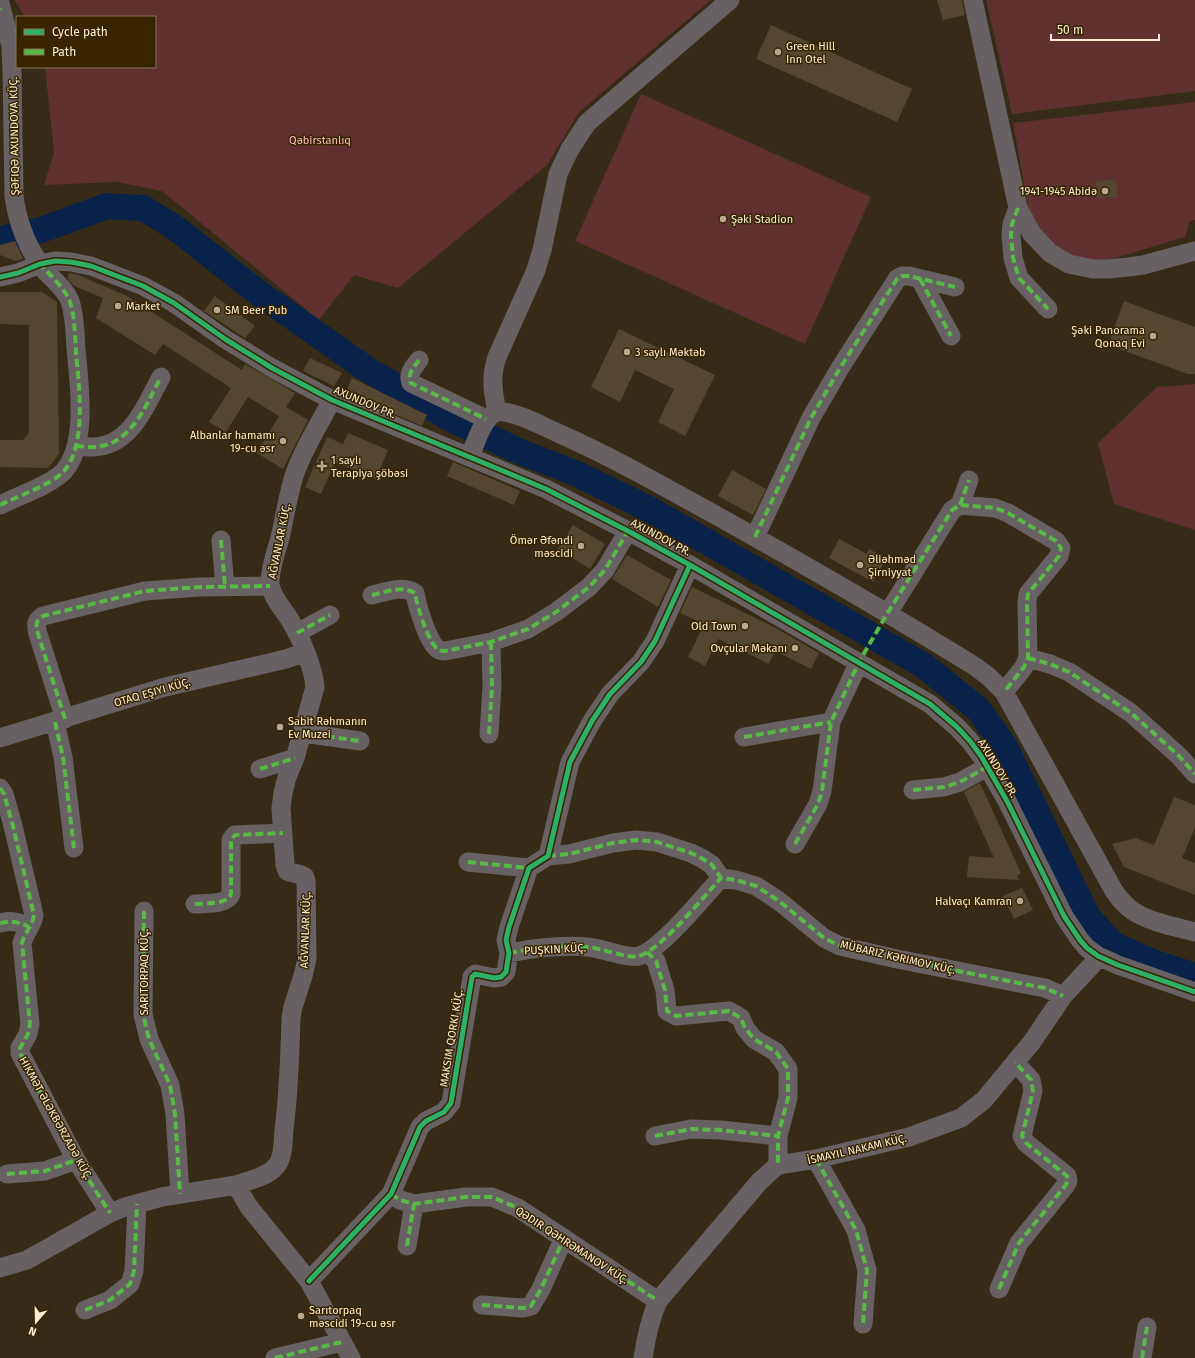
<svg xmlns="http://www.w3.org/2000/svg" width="1195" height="1358" font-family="'Fira Sans',sans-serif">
	<rect width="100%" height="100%" fill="#362b17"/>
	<!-- green -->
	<path fill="#603130" d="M14 0H711L579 112 547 165 398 288 354 275 319 320 162 191 117 182 44 185 54 152 45 67H155V17H25Z
		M986 0H1195V91L1012 114Z
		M641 94 871 197 805 344 575 241Z
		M1195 102V220L1190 221 1185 237 1102 262 1066 255 1037 228 1028 206 1013 123Z
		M1195 384V530L1114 504 1098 443 1157 387Z"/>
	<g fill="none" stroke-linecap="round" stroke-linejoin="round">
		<!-- river -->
		<path stroke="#082249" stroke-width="26" d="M0 239 41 230 107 206 143 208 174 227 260 294 365 368 451 419 516 450 577 474 651 510 923 665 978 709 1004 745 1088 917 1114 945 1155 963 1195 976"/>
	</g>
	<!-- building -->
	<path fill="#544730" d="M937 0H962L965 15 943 20Z
		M771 25 912 89 897 122 756 59Z
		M1116 180 1117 197 1097 198 1096 181Z
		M15 241 23 259 15 261 0 255V245Z
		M69 273 76 274 127 296 242 370 245 364 295 393 286 407 308 420 283 469 257 453 279 416 248 397 226 432 209 422 231 388 163 344 155 355 96 318 103 298 74 286 67 278Z
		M0 292H42L57 302 59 454 48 468 0 467V440H23L29 433V325L0 324Z
		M215 296 255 326 245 338 204 311Z
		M1124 301 1195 327V374H1188L1108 345Z
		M619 329 715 375 685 436 658 422 674 389 635 370 620 402 591 387Z
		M310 358 342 373 334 386 303 371Z
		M352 378 427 415 422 426 371 404 346 392Z
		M348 433 388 450 376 479 335 462 321 494 305 487 327 437 343 444Z
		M453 462 520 491 514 505 447 476Z
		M732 470 766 489 753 515 718 496Z
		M573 525 605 544 590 569 558 549Z
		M839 539 867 554 869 549 886 559 873 582 829 558Z
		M627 555 671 580 658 607 612 579Z
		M692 587 776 628 819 653 811 669 775 651 769 664 718 639 705 666 688 657 704 624 680 613Z
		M980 783 1021 873 1017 876 1019 880 967 877 969 856 994 858 964 792Z
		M1174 797 1195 805V828L1182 858 1195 863V895L1124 867 1112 844 1136 838 1154 845Z
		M1022 888 1033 910 1014 919 1003 896Z"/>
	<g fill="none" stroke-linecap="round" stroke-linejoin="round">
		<!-- minor -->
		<path stroke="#676164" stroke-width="19" d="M973 0 1018 208 1032 234 1050 253 1069 264 1093 269H1108L1128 267 1143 265 1195 251
			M0 3 11 46 12 71 14 196C17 219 26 244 39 263 48 277 64 286 70 301 75 316 75 334 76 349 79 382 88 444 64 471 51 485 18 496 0 505
			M1018 208 1012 224 1011 235 1013 258 1019 278 1048 309
			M0 277 18 273 40 264 55 261 71 262 91 266 143 286 174 303 225 339 272 368 332 400 508 473 546 489 628 531 690 565 930 704 957 727 970 741 981 756 1007 801 1064 916 1080 940 1087 948 1098 956 1118 965 1195 992
			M920 279 951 336
			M419 360C414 367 407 373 411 383L486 419
			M497 412C493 391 490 378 497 357L536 270 542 250 558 174 570 149 587 123 730 0
			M76 446C81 446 86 447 91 447 130 448 146 405 161 377
			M470 456C476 443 483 415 498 412 514 410 546 428 560 434 612 457 661 485 710 512 800 562 889 613 976 667L989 677 1004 692 1114 891C1119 898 1125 906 1133 911 1149 922 1176 927 1195 932
			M960 505 969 480
			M755 537 811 418 840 368 897 279 902 276H909L955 287
			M221 540 225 587
			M372 595C386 592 402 585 415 593 417 605 428 644 439 650 441 651 443 651 445 651L491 642 528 629 556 612 589 587 605 570 628 531
			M888 613 952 510 960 505 995 508 1008 513 1056 541 1061 548 1059 556 1028 594 1027 603 1028 658 1024 667 1004 692
			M297 633 330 615
			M1028 658 1050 664 1069 672 1131 713 1179 756 1195 774
			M65 719 38 634C36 625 35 621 43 616L145 591 200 587 270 586
			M55 722 63 757 74 848
			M303 733 360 741
			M489 734 492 687 491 642
			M744 737 831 722
			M0 738 165 687 286 659 305 652
			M260 769 295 758
			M0 788 4 794 12 822 34 915C33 925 25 932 22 943L30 1024 28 1034 20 1048V1053L76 1160 110 1213
			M913 790 944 787 960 782 987 767
			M795 844 818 804 822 791 831 722 859 662
			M548 856 569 854 613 843 636 840 657 842 691 853 703 859 712 865 721 878 736 880 756 886 779 901 824 938 840 946 897 959 1024 984 1045 988 1063 996
			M468 862 529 868
			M195 904C206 903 227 905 231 894V840L235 835 283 833
			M144 911 143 1014 149 1039 170 1085 175 1114 180 1194
			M0 923C12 920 19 922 29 927
			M647 952 656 961 665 990 667 1011 676 1016 729 1011 741 1018 745 1028 754 1039 776 1052 788 1069V1098L778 1136V1165
			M509 953C534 948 562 945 588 947 601 948 628 959 639 956 661 950 704 896 721 878
			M655 1136 691 1129 720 1130 778 1136
			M816 1159 856 1230 867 1270 863 1324
			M7 1174 45 1171 76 1160
			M236 1185C250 1180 272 1176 279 1162 284 1152 283 1139 284 1129 289 1092 290 1055 291 1018L293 1007 303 976 307 959 306 881 305 877C299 873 293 874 287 871L285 865 281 808 283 793 287 777 295 758 315 687C313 666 301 638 290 620 284 610 272 597 270 585 269 572 276 551 280 538 285 516 288 494 295 473 304 448 319 424 332 400
			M391 1194 400 1200 414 1204 466 1197H492L518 1208 658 1301
			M407 1246 414 1204
			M0 1268 27 1260 110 1213 125 1207 162 1197 236 1185 249 1207 309 1281 351 1358
			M309 1281 391 1194 420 1127 426 1121 444 1112 451 1103 472 977 475 974 494 978 501 977 506 972 509 953 506 940 509 927 529 868 548 856 570 762 592 721 610 694 641 662 655 641 690 565
			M999 1289 1019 1243 1065 1186 1068 1181 1067 1176 1026 1143 1022 1136 1033 1091 1031 1080 1015 1062
			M482 1305 523 1308 531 1306 541 1289 564 1238
			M85 1310 110 1300 130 1284 134 1271 137 1204
			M275 1358 342 1342
			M643 1358C646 1338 650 1319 658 1301L760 1181 778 1165 816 1159 909 1137 961 1118 984 1100 1032 1042 1063 996 1092 965 1098 956
			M1142 1358 1147 1327"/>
		<!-- quiet -->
		<path stroke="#58b947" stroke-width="4" stroke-dasharray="8 4" stroke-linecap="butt" d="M0 9 1 8
			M1018 208 1012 224 1011 235 1013 258 1019 278 1048 309
			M920 279 951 336
			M419 360C414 367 407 373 411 383L486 419
			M76 446C81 446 86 447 91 447 130 448 146 405 161 377
			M0 505C18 496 51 485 64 471 87 445 79 385 76 353 75 336 75 318 70 302 65 288 49 274 40 264
			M960 505 969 480
			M755 537 811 418 840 368 897 279 902 276H909L955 287
			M221 540 225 587
			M372 595C386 592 402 585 415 593 417 605 428 644 439 650 441 651 443 651 445 651L491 642 528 629 556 612 589 587 605 570 628 531
			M297 633 330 615
			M1028 658 1050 664 1069 672 1131 713 1179 756 1195 774
			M65 719 38 634C36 625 35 621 43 616L145 591 200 587 270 586
			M55 722 63 757 74 848
			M303 733 360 741
			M489 734 492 687 491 642
			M744 737 831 722
			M260 769 295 758
			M0 788 4 794 12 822 34 915C33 925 25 932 22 943L30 1024 28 1034 20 1048V1053L76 1160 110 1213
			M913 790 944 787 960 782 987 767
			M795 844 818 804 822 791 831 722 859 662 887 614 952 510 960 505 995 508 1008 513 1056 541 1061 548 1059 556 1028 594 1027 603 1028 658 1024 667 1004 692
			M548 856 569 854 613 843 636 840 657 842 691 853 703 859 712 865 721 878 736 880 756 886 779 901 824 938 840 946 897 959 1024 984 1045 988 1063 996
			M468 862 529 868
			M195 904C206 903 227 905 231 894V840L235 835 283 833
			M144 911 143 1014 149 1039 170 1085 175 1114 180 1194
			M0 923C12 920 19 922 29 927
			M647 952 656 961 665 990 667 1011 676 1016 729 1011 741 1018 745 1028 754 1039 776 1052 788 1069V1098L778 1136V1165
			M509 953C534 948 562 945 588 947 601 948 628 959 639 956 661 950 704 896 721 878
			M655 1136 691 1129 720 1130 778 1136
			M816 1159 856 1230 867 1270 863 1324
			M7 1174 45 1171 76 1160
			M391 1194 400 1200 414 1204 466 1197H492L518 1208 658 1301
			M407 1246 414 1204
			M999 1289 1019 1243 1065 1186 1068 1181 1067 1176 1026 1143 1022 1136 1033 1091 1031 1080 1015 1062
			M482 1305 523 1308 531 1306 541 1289 564 1238
			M85 1310 110 1300 130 1284 134 1271 137 1204
			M275 1358 342 1342
			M1142 1358 1147 1327"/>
		<defs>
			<path id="cycleway" d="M0 277 18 273 40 264 55 261 71 262 91 266 143 286 174 303 225 339 272 368 332 400 508 473 546 489 628 531 690 565 930 704 957 727 970 741 981 756 1007 801 1064 916 1080 940 1087 948 1098 956 1118 965 1195 992
				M309 1281 391 1194 420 1127 426 1121 444 1112 451 1103 472 977 475 974 494 978 501 977 506 972 509 953 506 940 509 927 529 868 548 856 570 762 592 721 610 694 641 662 655 641 690 565"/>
		</defs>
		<!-- cycleway casing -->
		<use href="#cycleway" stroke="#382500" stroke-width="8"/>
		<!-- cycleway -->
		<use href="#cycleway" stroke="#2db169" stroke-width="5"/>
	</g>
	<!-- markers -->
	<g fill="#b7a892" stroke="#382500" stroke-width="1.5">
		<circle cx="778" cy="52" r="4"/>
		<circle cx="1105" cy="191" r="4"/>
		<circle cx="723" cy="219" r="4"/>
		<circle cx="118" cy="306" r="4"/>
		<circle cx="217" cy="310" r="4"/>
		<circle cx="1153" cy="336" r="4"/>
		<circle cx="627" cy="352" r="4"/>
		<circle cx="283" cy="441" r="4"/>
		<path d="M320 460h4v4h4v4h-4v4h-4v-4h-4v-4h4z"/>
		<circle cx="581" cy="546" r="4"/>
		<circle cx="860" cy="565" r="4"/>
		<circle cx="745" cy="626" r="4"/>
		<circle cx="795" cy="648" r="4"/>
		<circle cx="280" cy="727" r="4"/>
		<circle cx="1020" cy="901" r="4"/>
		<circle cx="301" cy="1316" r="4"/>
	</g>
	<g text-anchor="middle" stroke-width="3" stroke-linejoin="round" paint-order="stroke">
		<!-- poi labels -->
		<g font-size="11" fill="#fcecd4" stroke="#382500" text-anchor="start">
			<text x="786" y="50">Green Hill<tspan x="786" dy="13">Inn Otel</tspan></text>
			<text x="1097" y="195" text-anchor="end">1941-1945 Abidə</text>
			<text x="731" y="223">Şəki Stadion</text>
			<text x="126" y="310">Market</text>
			<text x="225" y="314">SM Beer Pub</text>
			<text x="1145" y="334" text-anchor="end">Şəki Panorama<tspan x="1145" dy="13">Qonaq Evi</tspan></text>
			<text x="635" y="356">3 saylı Məktəb</text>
			<text x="275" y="439" text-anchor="end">Albanlar hamamı<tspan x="275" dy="13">19-cu əsr</tspan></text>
			<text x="331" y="464">1 saylı<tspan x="331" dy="13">Terapiya şöbəsi</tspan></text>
			<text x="573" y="544" text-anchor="end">Ömər Əfəndi<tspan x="573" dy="13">məscidi</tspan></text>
			<text x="868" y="563">Əliəhməd<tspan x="868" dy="13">Şirniyyat</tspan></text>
			<text x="737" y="630" text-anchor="end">Old Town</text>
			<text x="787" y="652" text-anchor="end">Ovçular Məkanı</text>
			<text x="288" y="725">Sabit Rəhmanın<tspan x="288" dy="13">Ev Muzei</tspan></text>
			<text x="1012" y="905" text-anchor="end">Halvaçı Kamran</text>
			<text x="309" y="1314">Sarıtorpaq<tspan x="309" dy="13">məscidi 19-cu əsr</tspan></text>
		</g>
		<!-- street labels -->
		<g font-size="11" fill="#fcecd4" stroke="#382500">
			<text transform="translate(14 136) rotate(-91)" y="4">ŞƏFIQƏ AXUNDOVA KÜÇ.</text>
			<text transform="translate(365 402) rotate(23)" y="4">AXUNDOV PR.</text>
			<text transform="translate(661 537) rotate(28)" y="4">AXUNDOV PR.</text>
			<text transform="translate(279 541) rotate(-79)" y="4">AĞVANLAR KÜÇ.</text>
			<text transform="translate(152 692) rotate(-16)" y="4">OTAQ EŞIYI KÜÇ.</text>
			<text transform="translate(998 768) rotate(59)" y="4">AXUNDOV PR.</text>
			<text transform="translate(305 930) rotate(-88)" y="4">AĞVANLAR KÜÇ.</text>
			<text transform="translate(555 949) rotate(-3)" y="4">PUŞKIN KÜÇ.</text>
			<text transform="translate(898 957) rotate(13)" y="4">MÜBARIZ KƏRIMOV KÜÇ.</text>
			<text transform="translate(144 972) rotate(-90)" y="4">SARITORPAQ KÜÇ.</text>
			<text transform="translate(451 1038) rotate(-81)" y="4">MAKSIM QORKI KÜÇ.</text>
			<text transform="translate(56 1118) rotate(61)" y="4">HIKMƏT ƏLƏKBƏRZADƏ KÜÇ.</text>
			<text transform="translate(857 1149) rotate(-13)" y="4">İSMAYIL NAKAM KÜÇ.</text>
			<text transform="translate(572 1245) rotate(33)" y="4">QƏDIR QƏHRƏMANOV KÜÇ.</text>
		</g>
		<!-- park labels -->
		<g font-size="11" fill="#fabcbc" stroke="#382500">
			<text x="320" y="144">Qəbirstanlıq</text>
		</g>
	</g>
	<!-- legend -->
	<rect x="16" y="16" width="140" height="52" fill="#382500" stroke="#867555"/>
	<rect x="24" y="29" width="20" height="6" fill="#2db169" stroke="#867555"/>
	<text x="52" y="36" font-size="12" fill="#fcecd4">Cycle path</text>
	<rect x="24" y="49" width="20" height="6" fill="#58b947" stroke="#867555"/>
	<text x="52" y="56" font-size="12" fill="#fcecd4">Path</text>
	<!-- north arrow -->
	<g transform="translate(36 1322) rotate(200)" stroke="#382500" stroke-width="3" paint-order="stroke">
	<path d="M0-3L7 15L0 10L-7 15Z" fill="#fcecd4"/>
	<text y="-6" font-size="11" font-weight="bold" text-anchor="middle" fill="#fcecd4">N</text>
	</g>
	<!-- scale -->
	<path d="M1051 34v6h108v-6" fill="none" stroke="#fcecd4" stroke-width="2"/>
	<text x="1057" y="34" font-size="12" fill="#fcecd4" stroke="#382500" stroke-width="3" paint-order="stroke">50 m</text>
</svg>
